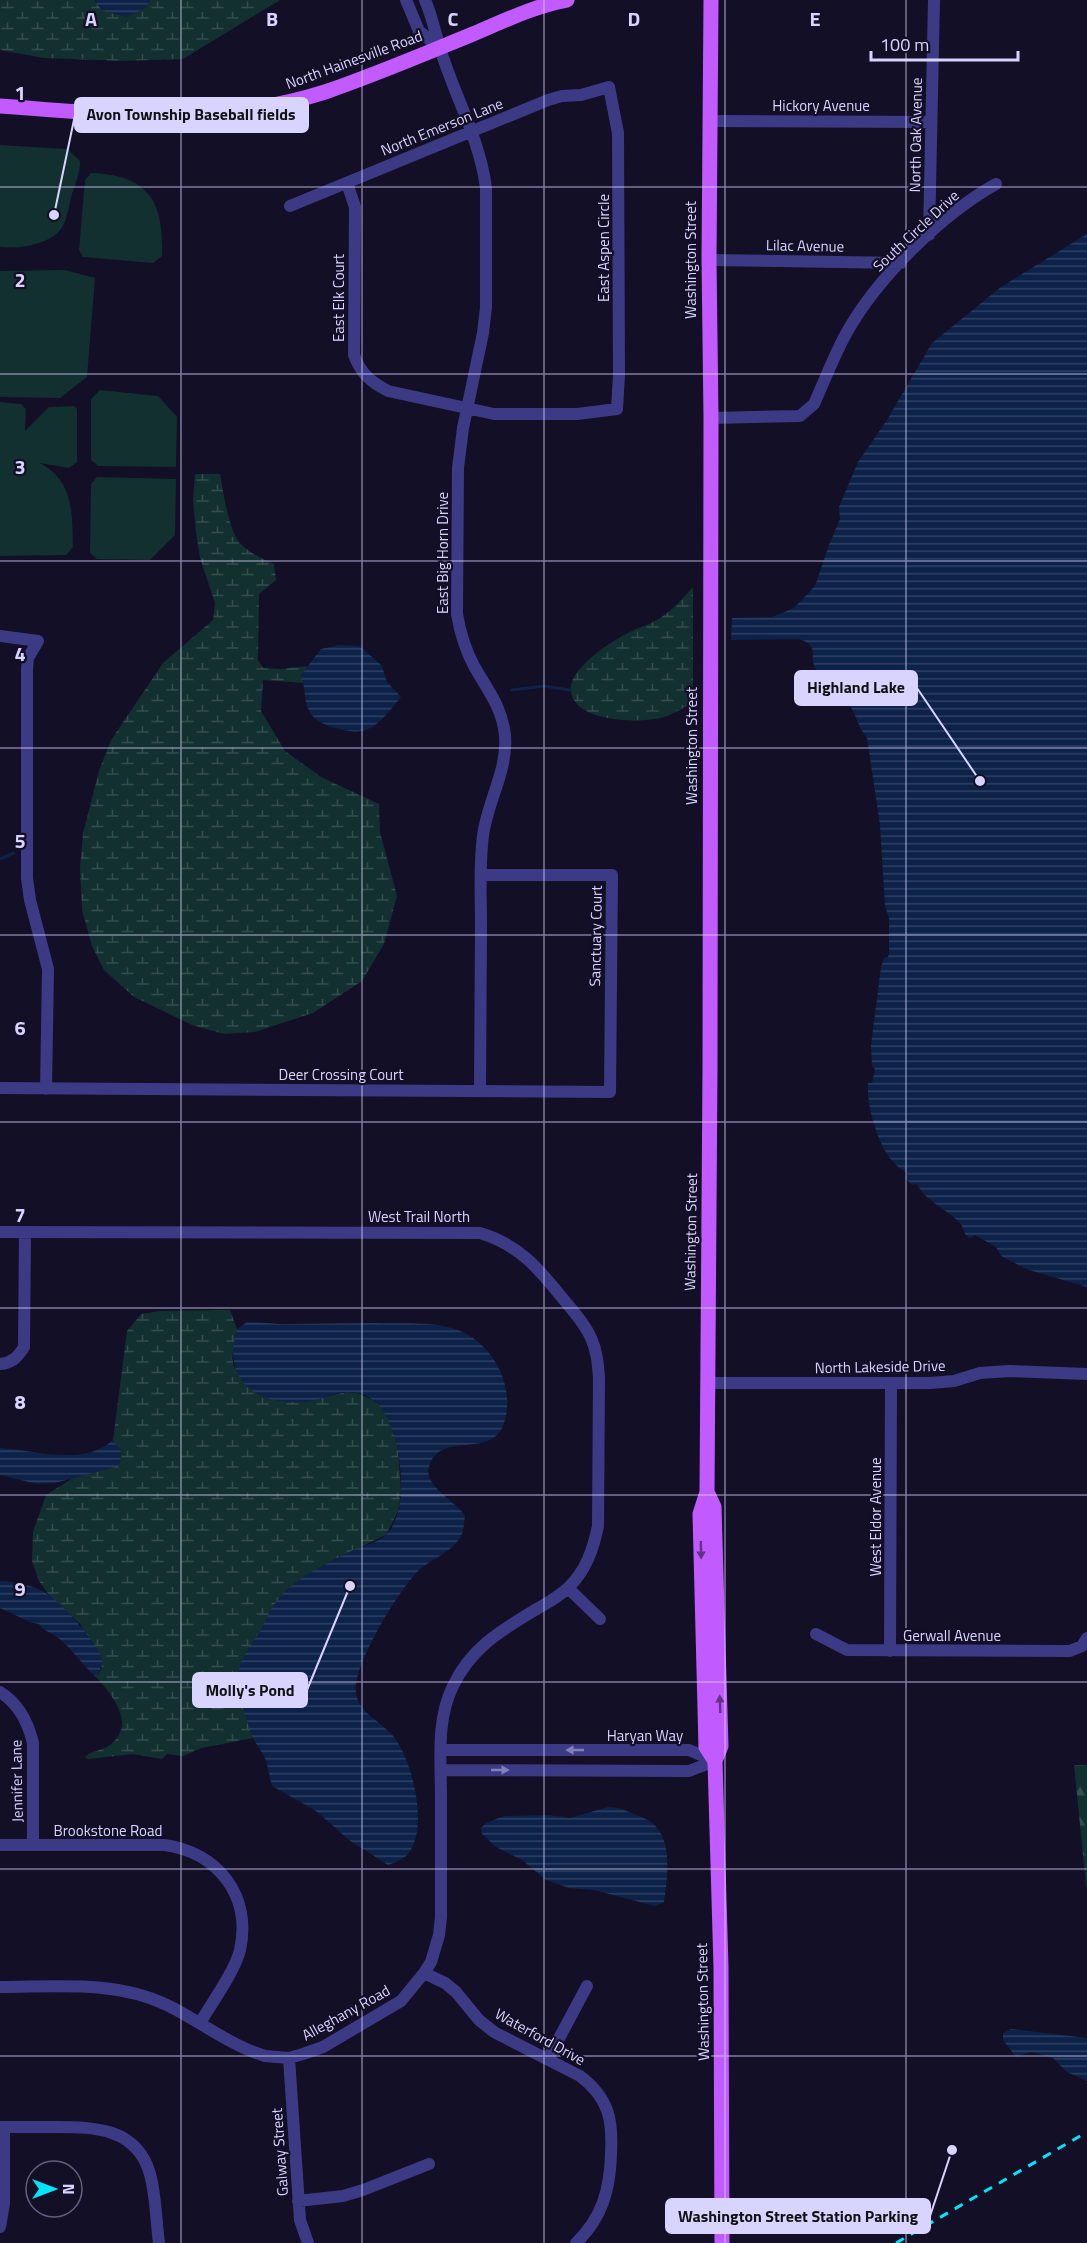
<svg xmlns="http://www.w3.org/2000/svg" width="1087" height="2243" font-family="'Titillium Web',sans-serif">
	<defs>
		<pattern id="forest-firs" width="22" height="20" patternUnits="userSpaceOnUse" patternTransform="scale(1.5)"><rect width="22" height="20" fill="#12302f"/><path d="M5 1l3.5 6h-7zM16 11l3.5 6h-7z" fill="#344d4e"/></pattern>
		<pattern id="wetland-marsh" width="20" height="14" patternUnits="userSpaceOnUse" patternTransform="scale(1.5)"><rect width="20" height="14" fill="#12302f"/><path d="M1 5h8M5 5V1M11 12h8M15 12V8" fill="none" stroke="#344d4e"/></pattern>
		<pattern id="water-rules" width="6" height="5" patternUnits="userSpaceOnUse" patternTransform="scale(1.5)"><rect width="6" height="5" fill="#0c2248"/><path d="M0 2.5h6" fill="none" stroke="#2f4163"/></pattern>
	</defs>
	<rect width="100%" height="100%" fill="#130f26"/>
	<!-- forest -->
	<path fill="url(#forest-firs)" d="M1074 1765H1087V1888L1086 1885Z"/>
	<!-- wetland -->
	<path fill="url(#wetland-marsh)" d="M0 0H94L103 11 144 8 151 0H280L183 59 123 61 44 58 0 50Z
		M195 474H220C223 491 229 530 239 542 249 553 261 558 274 564L276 580 259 594 258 660 263 668 280 669 308 666 301 675 304 683 263 680 261 711 285 751 321 777 379 804 380 832 397 896 384 944 362 981 313 1013 255 1032 224 1034 192 1025 134 997 104 970 92 946 82 910 80 868 83 833 99 771 111 740 163 663 213 620 215 603 200 558 196 532 193 500Z
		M693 587V703C684 707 674 714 664 717 640 724 567 723 571 686 573 666 613 640 630 632 640 627 651 624 660 618 673 610 683 598 693 587Z
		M230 1310 237 1329 232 1358 234 1367 261 1395 277 1400 305 1402 347 1392 357 1393 373 1400 380 1407 390 1421 398 1449 401 1490 398 1511 386 1535 325 1564 282 1595 260 1631 237 1687 253 1738 202 1748 183 1756 167 1754 162 1759 133 1754 88 1759 85 1757C92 1750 102 1751 110 1745 137 1724 112 1695 96 1677L102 1668 81 1625 49 1595 39 1581 32 1561 33 1532 46 1495 73 1478 119 1465 121 1450 113 1440 127 1331 141 1314 160 1311Z"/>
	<!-- park -->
	<path fill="#12302f" d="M0 145 67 149 80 161C80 174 75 185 71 197 69 206 67 221 61 229 49 245 18 249 0 247Z
		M91 173C150 175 164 203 162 256L153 263 83 257 79 250 85 180Z
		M65 270 95 278 87 377 60 398 0 397V271Z
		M100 390 158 396 177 417 176 467 98 466 91 460V399Z
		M0 402 21 404 26 409 25 431 49 407 74 406 77 409V462L69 468 40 463C74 482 72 512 73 547L66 555 0 556Z
		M97 477 176 479 175 535 150 560 97 559 90 553 91 484Z"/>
	<!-- water -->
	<path fill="url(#water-rules)" d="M94 0H151L145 8 126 17 103 11Z
		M1087 234V1287L1026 1269 1001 1256 996 1247 975 1235 970 1238C962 1234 965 1229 960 1223 947 1209 925 1201 917 1184L912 1185 905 1178 907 1174 905 1171C881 1161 866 1108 868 1083H872L875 1069 872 1066 871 1045 881 967 884 958 888 957 889 953V918L885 906 880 825 867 738C857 726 857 716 850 706 841 692 822 684 815 668 809 654 820 646 799 639L731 640 732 618 772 617 794 608 815 586 829 545 840 519 839 507 858 462 887 420 932 343 1001 287Z
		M339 645 359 646 371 656 382 666 387 682 401 697C380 722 371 739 336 728 328 726 317 722 312 715 303 704 306 688 301 675L321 649Z
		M247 1322C261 1322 274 1324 288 1324 317 1324 346 1323 375 1323 400 1324 428 1321 452 1328 492 1339 518 1388 503 1426 489 1459 440 1430 429 1467 423 1486 457 1502 465 1516 464 1522 464 1529 462 1534 454 1552 430 1559 417 1572 398 1592 352 1666 356 1693 359 1715 382 1721 394 1737 413 1761 429 1829 408 1854 403 1860 396 1862 388 1865L349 1840 316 1811 272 1786C269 1776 268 1764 264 1756 261 1750 257 1745 254 1740 250 1731 237 1693 237 1684 237 1662 249 1649 260 1631 267 1619 271 1606 281 1596 299 1575 329 1563 353 1550 363 1546 379 1542 386 1535 396 1525 400 1506 401 1493 403 1460 393 1389 347 1392 332 1393 318 1402 303 1402 254 1404 222 1381 237 1329Z
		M113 1440 121 1450 119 1466 55 1483 37 1484 0 1475V1448C35 1450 83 1467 113 1440Z
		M0 1581C15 1581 36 1586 49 1595 62 1604 99 1644 102 1660 103 1666 99 1671 96 1677 81 1664 71 1646 54 1635 47 1631 44 1631 39 1624L30 1622 0 1608Z
		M608 1807C619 1807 624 1810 634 1814 643 1818 652 1820 658 1829 672 1848 667 1880 664 1902L655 1906 594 1890 569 1888 546 1880 522 1860 496 1847 482 1834 481 1828 486 1823 504 1816 549 1815 570 1818Z
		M1011 2029 1087 2038V2081L1067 2072 1053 2058 1031 2052 1016 2057 1003 2040V2033Z"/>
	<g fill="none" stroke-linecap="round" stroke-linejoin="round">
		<!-- stream -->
		<path stroke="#0c2248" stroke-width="3" d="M512 690 544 686 570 690
			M0 859 14 853"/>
		<!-- minor -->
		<path stroke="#3d3a85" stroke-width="12" d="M406 0 419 31 440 48
			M425 0C432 16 435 32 440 48 454 95 480 139 486 188V307L483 333 463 428 458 468 457 614C460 632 465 649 474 666 487 689 502 707 505 735 508 771 487 802 483 836 479 866 481 897 481 927 481 982 480 1036 480 1091
			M710 121 931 122
			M290 206 548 100 562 96 581 95 609 87 618 133 619 375 617 409 577 414H494L388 391C371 382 361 374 354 355L355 207 347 183
			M929 235 934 0
			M709 260 901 263
			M711 418 800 416 814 404C825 380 834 355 847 332 878 277 941 215 996 184
			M0 636 38 641 28 658 27 669V878L30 900 48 969 46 1089
			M0 1088 610 1092 612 875H481
			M0 1232 480 1233C520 1245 539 1269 564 1300 574 1312 585 1324 591 1338 597 1351 598 1364 599 1378L598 1526C593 1550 586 1570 569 1587 559 1597 547 1603 535 1610 500 1631 471 1648 453 1686 436 1720 441 1761 441 1798 441 1838 441 1877 441 1917L439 1935 431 1962 424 1973 401 2001 323 2047 303 2054 289 2058 265 2056 251 2051C221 2039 196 2019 167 2005 116 1980 55 1987 0 1987
			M0 1364C12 1363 18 1357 24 1347L25 1232
			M707 1383H930L954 1381 980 1373 1009 1371 1087 1374
			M568 1588 600 1619
			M816 1634 847 1650 1070 1651 1082 1646 1087 1638
			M890 1651 891 1383
			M0 1692C18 1703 28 1722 33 1743V1845
			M441 1750H689L715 1761
			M441 1770 689 1771 715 1761
			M0 1845H164C218 1852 252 1896 240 1950 235 1971 211 2004 200 2023
			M424 1973 445 1983 456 1992 479 2020 494 2032 580 2076C609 2098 613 2120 611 2154 610 2190 602 2218 576 2243
			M289 2058 300 2220 308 2243
			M548 2059 587 1986
			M0 2127C19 2127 37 2127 56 2127 95 2127 137 2128 150 2174 156 2196 156 2221 159 2243
			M298 2201 343 2196 363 2190 429 2164
			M0 2227 4 2204V2127"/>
		<!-- major -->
		<path stroke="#c25bff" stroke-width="15" d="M711 0 709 260 711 418 710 1068 707 1492 700 1514 706 1747 715 1761
			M0 106C112 114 215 127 325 92 375 75 424 54 473 34 504 21 534 6 567 0
			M707 1492 714 1507 721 1746 715 1761 721 1967 722 2243"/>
		<!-- rail -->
		<path stroke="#00e5ff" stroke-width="3" stroke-dasharray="9 8" stroke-linecap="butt" d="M896 2243 1087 2132"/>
	</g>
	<!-- one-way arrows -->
	<defs><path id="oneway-solid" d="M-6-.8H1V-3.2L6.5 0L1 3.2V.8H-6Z" transform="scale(1.5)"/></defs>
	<g fill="#623188">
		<use href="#oneway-solid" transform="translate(701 1550) rotate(89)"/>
		<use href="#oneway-solid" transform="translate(720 1704) rotate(-92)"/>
	</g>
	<g fill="#837fbc">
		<use href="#oneway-solid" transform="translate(575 1750) rotate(-180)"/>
		<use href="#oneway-solid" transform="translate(500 1770)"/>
	</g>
	<!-- grid -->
	<path fill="none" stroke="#d9d4ff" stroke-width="1.5" stroke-opacity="0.55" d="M181 0V2243M362 0V2243M544 0V2243M725 0V2243M906 0V2243M0 187H1087M0 374H1087M0 561H1087M0 748H1087M0 935H1087M0 1122H1087M0 1308H1087M0 1495H1087M0 1682H1087M0 1869H1087M0 2056H1087"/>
	<g text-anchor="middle" stroke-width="4.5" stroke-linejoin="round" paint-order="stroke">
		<!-- street labels -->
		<g font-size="15" fill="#d9d4ff" stroke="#130f26">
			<text transform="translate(354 60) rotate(-20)" y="5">North Hainesville Road</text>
			<text x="821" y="111">Hickory Avenue</text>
			<text transform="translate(442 127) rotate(-22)" y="5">North Emerson Lane</text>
			<text transform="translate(916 135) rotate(-89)" y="5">North Oak Avenue</text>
			<text transform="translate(916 231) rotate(-43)" y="5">South Circle Drive</text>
			<text transform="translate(805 246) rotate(1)" y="5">Lilac Avenue</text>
			<text transform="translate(604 248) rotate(-90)" y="5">East Aspen Circle</text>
			<text transform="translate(691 260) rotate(-90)" y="5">Washington Street</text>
			<text transform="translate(339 298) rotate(-90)" y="5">East Elk Court</text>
			<text transform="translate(443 553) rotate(-90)" y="5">East Big Horn Drive</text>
			<text transform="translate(692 746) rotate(-90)" y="5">Washington Street</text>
			<text transform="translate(596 936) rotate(-89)" y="5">Sanctuary Court</text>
			<text x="341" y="1080">Deer Crossing Court</text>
			<text x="419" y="1222">West Trail North</text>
			<text transform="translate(691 1232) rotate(-89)" y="5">Washington Street</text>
			<text transform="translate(880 1367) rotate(-1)" y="5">North Lakeside Drive</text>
			<text transform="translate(876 1517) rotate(-90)" y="5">West Eldor Avenue</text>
			<text x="952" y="1641">Gerwall Avenue</text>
			<text x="645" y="1741">Haryan Way</text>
			<text transform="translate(17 1781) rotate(-91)" y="5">Jennifer Lane</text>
			<text x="108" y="1836">Brookstone Road</text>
			<text transform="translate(703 2002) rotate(-91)" y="5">Washington Street</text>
			<text transform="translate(346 2013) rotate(-29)" y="5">Alleghany Road</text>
			<text transform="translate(540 2037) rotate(29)" y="5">Waterford Drive</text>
			<text transform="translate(280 2152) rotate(-94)" y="5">Galway Street</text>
		</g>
	</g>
	<g font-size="20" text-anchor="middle" font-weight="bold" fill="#d9d4ff" stroke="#130f26" stroke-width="4.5" stroke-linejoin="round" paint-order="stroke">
		<text x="91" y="26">A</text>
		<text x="272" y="26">B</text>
		<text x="453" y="26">C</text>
		<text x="634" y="26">D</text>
		<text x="815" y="26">E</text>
		<text x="20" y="100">1</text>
		<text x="20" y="287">2</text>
		<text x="20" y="474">3</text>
		<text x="20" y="661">4</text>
		<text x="20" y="848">5</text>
		<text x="20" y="1035">6</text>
		<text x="20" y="1222">7</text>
		<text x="20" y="1409">8</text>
		<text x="20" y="1596">9</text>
	</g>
	<!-- callouts -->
	<path fill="none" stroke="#d9d4ff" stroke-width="2" d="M54 215L75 115M980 781L917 688M350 1586L307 1690M952 2150L930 2216"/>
	<g fill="#d9d4ff" stroke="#130f26" stroke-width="2">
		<circle cx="54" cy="215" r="6"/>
		<circle cx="980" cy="781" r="6"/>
		<circle cx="350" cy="1586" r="6"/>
		<circle cx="952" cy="2150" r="6"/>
	</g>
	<g fill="#d9d4ff" stroke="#d9d4ff" stroke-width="2">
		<rect x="75" y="98" width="233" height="34" rx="6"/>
		<rect x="795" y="671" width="122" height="34" rx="6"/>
		<rect x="193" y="1673" width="114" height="34" rx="6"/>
		<rect x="666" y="2199" width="264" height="34" rx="6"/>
	</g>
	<g font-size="16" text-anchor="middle" font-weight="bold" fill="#111">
		<text x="191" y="120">Avon Township Baseball fields</text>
		<text x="856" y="693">Highland Lake</text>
		<text x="250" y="1696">Molly's Pond</text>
		<text x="798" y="2222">Washington Street Station Parking</text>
	</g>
	<!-- north arrow -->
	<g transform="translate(54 2189) rotate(90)"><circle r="28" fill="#130f26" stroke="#625e7d" stroke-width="1.5"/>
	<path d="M0-4.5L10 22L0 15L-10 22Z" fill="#00e5ff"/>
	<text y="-9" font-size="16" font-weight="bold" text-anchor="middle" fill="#d9d4ff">N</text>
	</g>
	<!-- scale -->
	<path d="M871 51v9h147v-9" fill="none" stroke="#d9d4ff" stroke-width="3"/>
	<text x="880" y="51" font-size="18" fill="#d9d4ff" stroke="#130f26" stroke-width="4.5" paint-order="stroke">100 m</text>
</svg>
